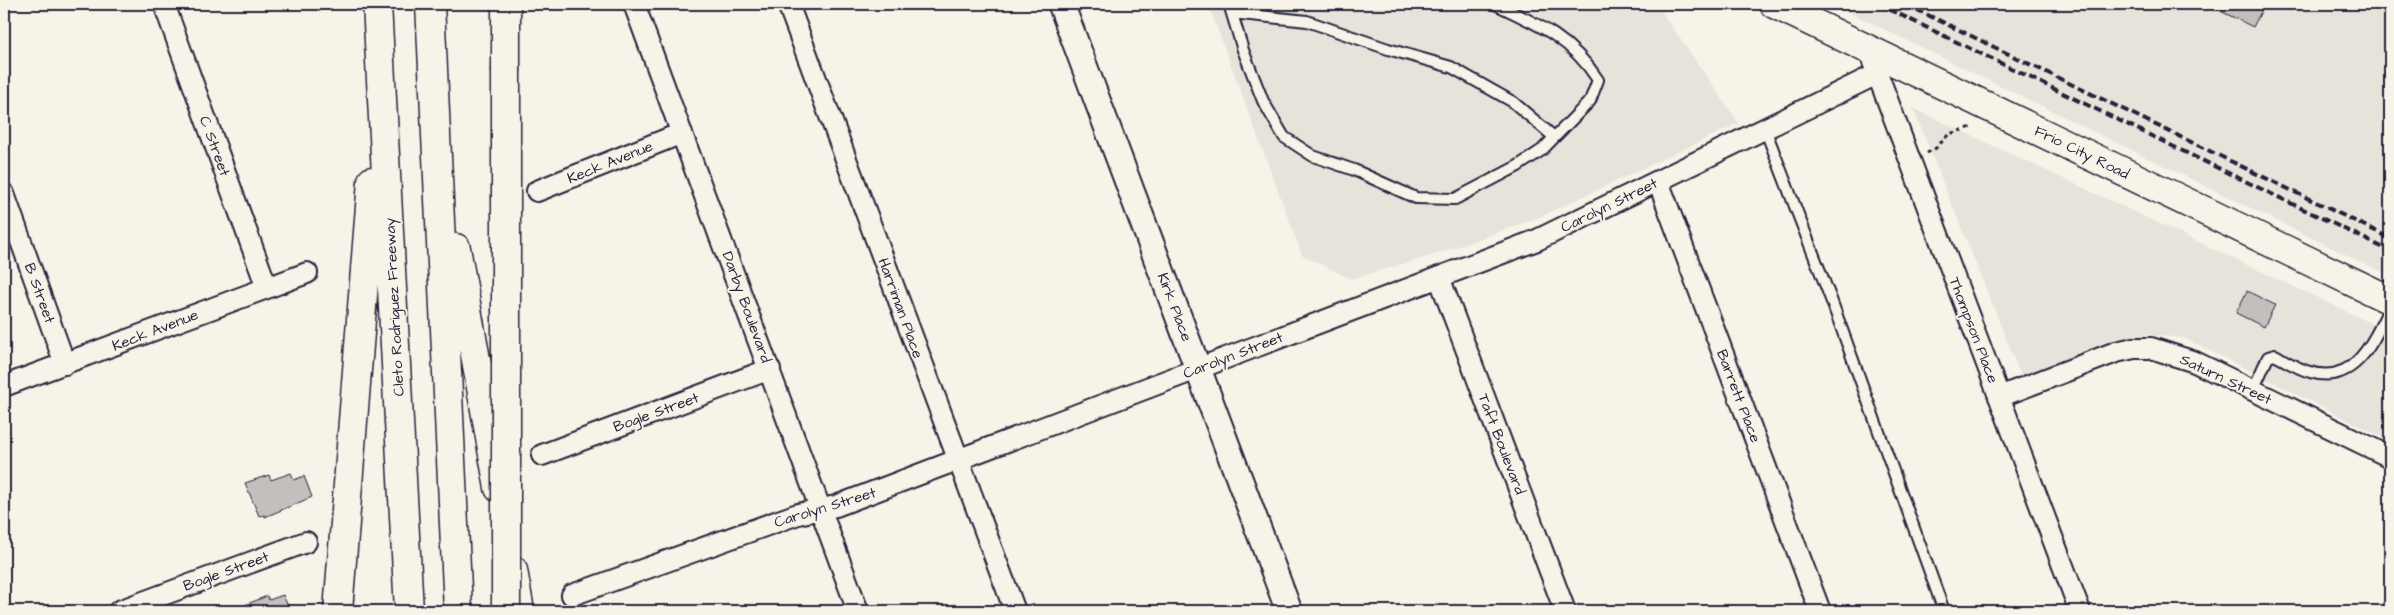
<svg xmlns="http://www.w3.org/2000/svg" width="2394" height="615" font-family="'Architects Daughter',sans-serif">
	<rect width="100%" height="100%" fill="#f7f3e8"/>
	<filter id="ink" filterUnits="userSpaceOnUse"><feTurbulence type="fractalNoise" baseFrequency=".02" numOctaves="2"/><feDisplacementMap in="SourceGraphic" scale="10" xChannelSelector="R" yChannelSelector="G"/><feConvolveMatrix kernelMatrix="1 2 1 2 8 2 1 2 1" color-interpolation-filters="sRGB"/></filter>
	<g filter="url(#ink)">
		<!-- built -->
		<path fill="#e7e3db" d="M1208 4H1656L1739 123 1540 217 1437 254 1351 279 1302 255Z
			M1832 4H2390V276Z
			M1913 108 2390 332V420L2382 437 2184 338 2146 335 2100 345 2021 376Z"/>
		<!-- building -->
		<path fill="#c2bfbd" stroke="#22223b" d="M2206 4H2265L2253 27Z
			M2247 291 2275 305 2264 327 2236 313Z
			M291 473 294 480 304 476 312 497 265 517V515L259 516 245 483 269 475 271 480Z
			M283 595 290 611H230L267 596 269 600Z"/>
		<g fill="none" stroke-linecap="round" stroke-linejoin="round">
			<defs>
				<path id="service" d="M1229 4 1243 50 1263 101 1284 137 1313 156 1354 170 1416 198 1455 199 1518 166 1542 150 1590 101 1598 80C1572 39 1538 24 1495 4
					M1232 13 1307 21 1388 49 1451 67 1513 102 1554 137
					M1765 129 1832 302 1944 611
					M2253 390 2268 357 2275 355C2286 361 2298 369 2310 372 2356 386 2374 339 2390 307"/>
				<path id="minor" d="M164 4 267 288
					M634 4 858 611
					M788 4 1015 611
					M1873 62 2080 611
					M1658 181 1820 611
					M537 191 682 133
					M4 194 65 364
					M1439 277 1565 611
					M4 386 307 273
					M1999 397 2116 352 2134 348H2151L2195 362 2390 457
					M542 455 770 369
					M572 595 798 514 836 506 1537 240 1877 74
					M119 611 306 542"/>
				<path id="tertiary" d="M1061 4 1289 611"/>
				<path id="secondary" d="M1774 4 2390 300"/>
				<path id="motorway" d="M377 4 409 611
					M430 4 458 611
					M506 69V4
					M456 248 499 488
					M513 570 520 611
					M338 611 372 181"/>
			</defs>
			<!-- service casing -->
			<use href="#service" stroke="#22223b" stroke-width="14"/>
			<!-- minor casing -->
			<use href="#minor" stroke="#22223b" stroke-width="24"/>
			<!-- tertiary casing -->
			<use href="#tertiary" stroke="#22223b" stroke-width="29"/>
			<!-- secondary casing -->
			<use href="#secondary" stroke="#22223b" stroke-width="31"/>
			<!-- motorway casing -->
			<use href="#motorway" stroke="#22223b" stroke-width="31"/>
			<!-- path -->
			<path stroke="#22223b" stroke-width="3" stroke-dasharray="4 4" stroke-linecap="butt" d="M1927 153 1936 148 1949 134 1972 127"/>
			<!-- service -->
			<use href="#service" stroke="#f7f3e8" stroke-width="10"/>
			<!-- minor -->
			<use href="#minor" stroke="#f7f3e8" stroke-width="20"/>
			<!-- tertiary -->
			<use href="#tertiary" stroke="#f7f3e8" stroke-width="25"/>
			<!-- secondary -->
			<use href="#secondary" stroke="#f7f3e8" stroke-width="28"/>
			<!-- motorway -->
			<use href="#motorway" stroke="#f7f3e8" stroke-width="28"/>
			<!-- rail -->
			<path stroke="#22223b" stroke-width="4" stroke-dasharray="8 4" stroke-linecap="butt" d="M1878 4 2390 251
				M1905 4 2390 238"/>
			<defs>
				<path id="motorway-bridge" d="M506 611V69"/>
			</defs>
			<!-- motorway-bridge casing -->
			<use href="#motorway-bridge" stroke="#22223b" stroke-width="31" stroke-linecap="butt"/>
			<!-- motorway-bridge -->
			<use href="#motorway-bridge" stroke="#f7f3e8" stroke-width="28"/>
		</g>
	</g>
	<g text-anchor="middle" stroke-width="4" stroke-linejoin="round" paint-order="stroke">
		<!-- street labels -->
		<g font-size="15" fill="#22223b" stroke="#f7f3e8">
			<text transform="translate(215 146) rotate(70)" y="5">C Street</text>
			<text transform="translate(2082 152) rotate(26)" y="5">Frio City Road</text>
			<text transform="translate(610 162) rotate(-22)" y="5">Keck Avenue</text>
			<text transform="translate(1609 205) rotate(-26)" y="5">Carolyn Street</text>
			<text transform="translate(40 293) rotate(70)" y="5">B Street</text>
			<text transform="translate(394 307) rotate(-93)" y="5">Cleto Rodriguez Freeway</text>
			<text transform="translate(747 307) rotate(70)" y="5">Darby Boulevard</text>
			<text transform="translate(1175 307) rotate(69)" y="5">Kirk Place</text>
			<text transform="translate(901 308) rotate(70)" y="5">Harriman Place</text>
			<text transform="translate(155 330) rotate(-21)" y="5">Keck Avenue</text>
			<text transform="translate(1974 330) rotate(69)" y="5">Thompson Place</text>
			<text transform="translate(1233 355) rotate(-21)" y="5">Carolyn Street</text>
			<text transform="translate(2226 379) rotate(25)" y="5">Saturn Street</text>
			<text transform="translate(1739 396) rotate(69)" y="5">Barrett Place</text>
			<text transform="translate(656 412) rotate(-20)" y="5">Bogle Street</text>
			<text transform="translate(1502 444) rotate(69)" y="5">Taft Boulevard</text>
			<text transform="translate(825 507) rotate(-17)" y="5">Carolyn Street</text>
			<text transform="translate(226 571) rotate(-20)" y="5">Bogle Street</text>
		</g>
	</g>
	<!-- margin -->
	<rect width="2394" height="615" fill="none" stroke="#f7f3e8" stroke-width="20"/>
	<rect x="10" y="10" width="2374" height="595" fill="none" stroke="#22223b" stroke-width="2" filter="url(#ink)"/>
</svg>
